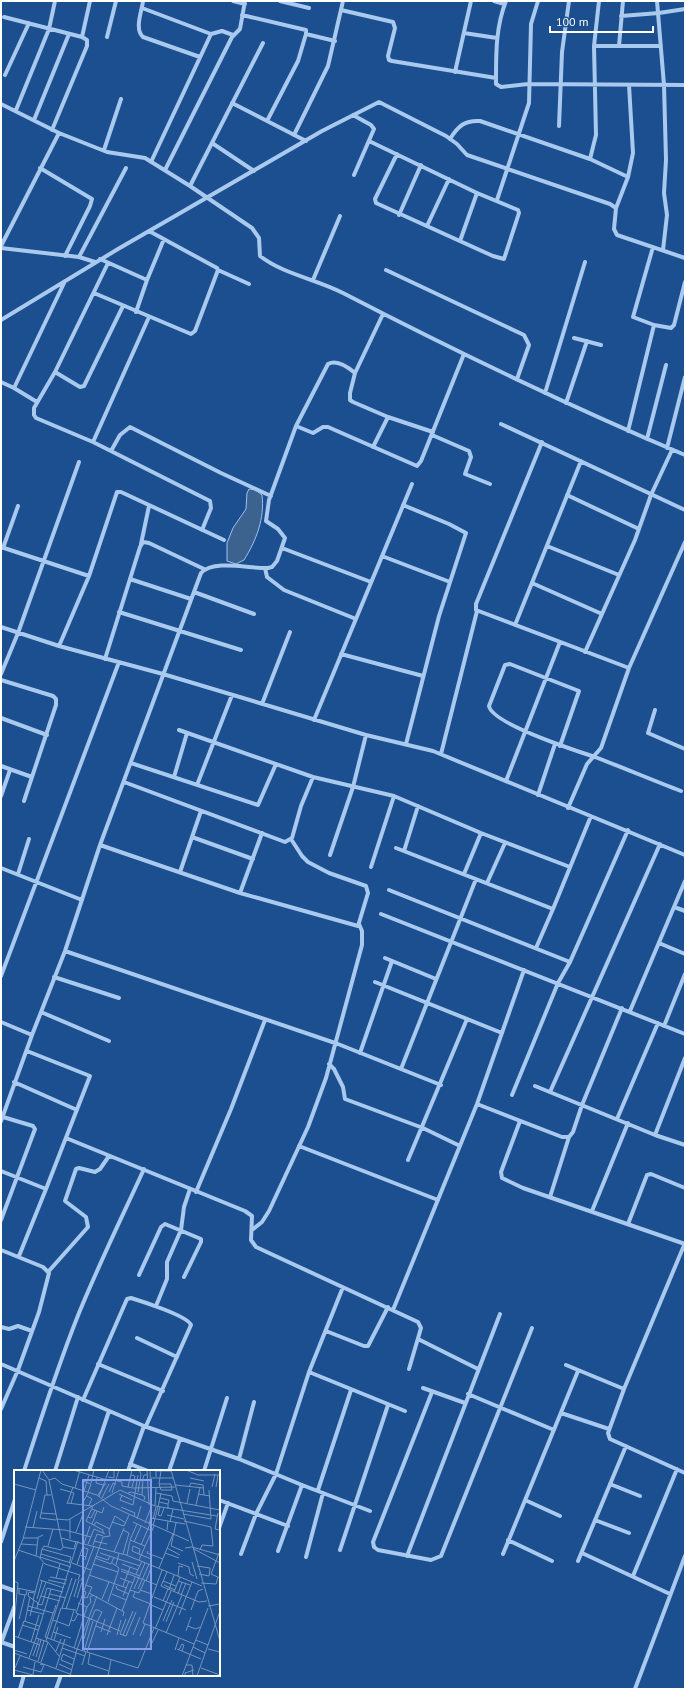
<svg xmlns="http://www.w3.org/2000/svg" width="686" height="1690" font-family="'PT Sans',sans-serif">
	<rect width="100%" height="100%" fill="#1b4f8f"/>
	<!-- water -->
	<path fill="#3c6290" stroke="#9cc4f0" d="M249 489 256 490 262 495C265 518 256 541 244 560L236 564 227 561V543L233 528 246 509 247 493Z"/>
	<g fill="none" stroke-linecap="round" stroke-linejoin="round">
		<!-- minor -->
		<path stroke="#a9c9ee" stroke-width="4" d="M143 1C142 11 134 29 143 37L200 57
			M233 1 245 4
			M280 1 309 8
			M494 1 504 4
			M657 1 664 85 666 160 664 193 667 215 663 250
			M142 8 211 34
			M341 10 393 22 395 28 388 56 389 60 392 61 496 78V84L501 87 528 84 685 85
			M242 15 306 30V34
			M621 16 659 13 685 9
			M4 17 82 37 87 40V46L52 130
			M464 33 497 38
			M82 37 90 1
			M107 37 116 1
			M594 46H661
			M619 46 623 1
			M455 72 471 1
			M5 75 29 23
			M496 78C496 52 496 26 506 1
			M232 103 306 141
			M1 104 59 133 107 152 145 158 190 186 252 228 259 238 260 256C283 274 316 279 343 293 455 351 569 406 685 455
			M16 110 49 29 55 1
			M353 115 371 125 374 129 354 175
			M34 120 69 34
			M267 121 298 61 306 34 335 41
			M559 126 562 52 569 1
			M294 135 328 66 343 1
			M450 139C458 126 465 120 480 121L590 159 628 177 616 208
			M369 141 477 193 518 210 519 213 504 259 493 256 376 203 375 199 397 154
			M212 143 254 171
			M104 150 121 99
			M590 159 596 135 594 46 599 1
			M151 162 211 34 222 31 233 35
			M40 168 92 199 90 206 65 256
			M165 170 232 37 240 29 245 1
			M628 177 633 153 629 85
			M190 186 263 43
			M497 200 529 103 531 24 538 1
			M399 215 421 165
			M427 226 449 179
			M149 231 217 268 218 270 249 284
			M460 241 477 193
			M1 246 59 133
			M653 247 633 317 654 325 671 328 674 325 685 282
			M1 248 79 257 95 262
			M79 257 126 168
			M100 259 147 280 164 239
			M108 263 55 372 34 408V415L36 418 93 442 210 501 211 508 202 530
			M386 270 524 335 529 345 517 379
			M313 280 340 216
			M94 293 191 334 195 331 218 270
			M136 312 147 280
			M1 320 118 249 322 131 379 102 446 136 457 144 467 155 610 204 616 208 614 229 617 235 685 258
			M574 338 601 345
			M55 372 80 387 84 386 123 306
			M355 373 383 314
			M1 382 14 388 37 402
			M14 388 65 281
			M545 393 585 262
			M566 403 587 341
			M501 424 685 510
			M296 426 313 433 323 427H328L417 466 421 461 464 354
			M628 431 654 325
			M432 435 469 451 471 457 465 474 490 484
			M647 439 666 365
			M93 442 149 317
			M542 442 476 604V610L629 668
			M373 447 388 417
			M667 448 685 377
			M111 451 120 435 130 427 221 473 271 496
			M567 495 639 529
			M403 505 449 524 466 533 439 616 406 744
			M141 544 149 506
			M547 546 619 575
			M1 547 89 576
			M3 548 18 506
			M282 548 371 582
			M382 556 450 582
			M265 568 267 577 284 590 356 619
			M130 579 191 599
			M532 583 602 614
			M194 592 254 614
			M119 612 241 650
			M515 625 581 461
			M1 627 59 646 163 674 366 735 433 751 685 855
			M59 646 89 576 117 492H121L224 540
			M585 652 635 540 651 495 672 450
			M341 654 423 676
			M105 659 140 547 143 542 149 543 204 569
			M1 674 18 633 79 462
			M1 680 53 696 56 699V705L24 801
			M262 704 290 632
			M655 710 648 733 685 749
			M1 718 47 735
			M314 720 412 484
			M179 730 313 777 394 796 481 833 570 867
			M560 746 579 691 510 664 505 665 489 706C492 724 577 751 595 757 624 768 652 780 681 791
			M441 754 477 611
			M131 763 258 805 276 764
			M1 766 32 777
			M174 777 187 733
			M506 781 560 642
			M124 782 285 842 292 838 301 806 313 777
			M197 785 232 695
			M538 795 555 744
			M1 796 10 770
			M568 808 587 764 601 748 629 668 685 542
			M192 837 253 859
			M100 845 240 893 358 926 368 893 366 886 329 873 308 862 302 856 291 839
			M396 848 553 909
			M404 851 418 806
			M330 855 353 787 366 735
			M371 867 394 796
			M1 868 82 900
			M180 872 201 811
			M18 874 29 839
			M464 874 481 833
			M487 883 505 843
			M389 890 570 962
			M240 893 262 833
			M674 907 685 911
			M381 914 685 1034
			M659 943 685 954
			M536 948 553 909 591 816
			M65 951 338 1044 441 1085
			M385 958 436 979
			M1 976 119 662
			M54 977 119 998
			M375 982 502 1033
			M630 1011 685 881
			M41 1012 109 1041
			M1 1022 32 1035
			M664 1026 685 974
			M360 1053 392 961
			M329 1064 334 1069 343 1087 345 1099 423 1128 460 1146
			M401 1069 476 879
			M14 1082 77 1110
			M535 1086 655 1135 685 1145
			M550 1092 660 844
			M512 1095 558 983 570 962 628 830
			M477 1104 562 1137H569L573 1132 582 1105 622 1008
			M617 1119 658 1023
			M1 1121 32 1035 65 951 100 845 201 573C214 559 251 569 268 568L272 567 277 561 285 538 278 529 266 521 269 500 296 426 328 364C337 359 348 367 355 373L350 393V400L353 402 388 417 433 432
			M520 1121 501 1172 502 1178 523 1188 685 1244
			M655 1135 685 1058
			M66 1138 245 1211 252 1216 251 1240 256 1247 418 1322 421 1328 409 1369
			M299 1146 438 1200
			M408 1160 467 1019
			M1 1171 46 1189 90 1076 27 1051
			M196 1192 231 1109 265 1020
			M550 1197 569 1137
			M592 1211 628 1123
			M1 1220 35 1129 33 1126 3 1117
			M628 1224 647 1175 651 1174 685 1188
			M252 1230 262 1222 269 1211 308 1127 326 1078 362 945V931L359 924
			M685 1243 624 1389 608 1433 610 1439 685 1473
			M1 1250 43 1267 49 1273 39 1312 18 1370 1 1409
			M19 1256 46 1189
			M48 1272 88 1227 86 1217 65 1201 76 1169 79 1168 95 1172 100 1169 109 1156
			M139 1275 161 1227 165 1224 201 1239V1242L184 1277
			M156 1306 167 1279V1262L181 1230 184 1207 190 1189
			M393 1310 477 1104 524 970
			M1 1327 9 1329 18 1326 32 1331
			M326 1331 364 1346H368L388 1307
			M137 1338 177 1357
			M418 1339 478 1369
			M1 1364 144 1426 239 1459 302 1485 370 1511
			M98 1364 163 1391
			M566 1365 624 1389
			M309 1372 405 1411
			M423 1388 465 1403
			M432 1392 373 1542 374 1547 378 1550 431 1560 441 1556 532 1328
			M468 1394 554 1430
			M83 1400 127 1299 131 1298C141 1301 188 1316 191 1325L146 1426
			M561 1413 609 1429
			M239 1459 254 1402
			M130 1464 148 1471
			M24 1471C41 1418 58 1365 79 1313 99 1264 122 1217 144 1169
			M55 1471 78 1397
			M89 1471 109 1411
			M128 1471 144 1426
			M169 1471 180 1439
			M204 1471 227 1398
			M610 1484 640 1496
			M318 1490 351 1390
			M219 1500 288 1526
			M525 1500 560 1516
			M595 1520 629 1533
			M219 1528 228 1503
			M508 1540 552 1561
			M1 1542 15 1499
			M340 1550 388 1405
			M278 1551 302 1485
			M582 1553 670 1594
			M241 1554 256 1514 276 1474 309 1372 343 1287
			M503 1554 578 1371
			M407 1556 500 1314
			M306 1557 323 1493
			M578 1561 626 1446
			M633 1576 677 1469
			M1 1586 15 1591
			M1 1642 15 1647
			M1 1643 15 1605
			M20 1689 24 1675
			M56 1689 61 1675
			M635 1689 685 1556"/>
	</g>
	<!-- overview -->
	<g transform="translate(14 1470)">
		<rect width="206" height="206" fill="#1b4f8f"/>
		<path fill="none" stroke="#7695bc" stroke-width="1" d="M28 0 35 10 47 68 112 85 188 116M59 0 93 10M133 0 135 35M136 0 137 35M157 0 206 171M172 0 184 5H206M117 5 121 6 118 17M83 7 82 13 89 15M94 7 100 8V0M142 7V1H157M25 8 32 11 33 25M137 8H159M176 8 190 11M35 10 41 8 48 14 83 25 97 36 175 71M69 11 77 14 74 22M103 11 108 12V16L119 18 161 17M77 13 80 0M0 14 22 20M145 14H157L158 20H147L145 14 147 1M161 15 190 18M114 17 118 0M175 17 177 13 189 15 190 25M198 17 201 4M202 17 204 5M61 18 66 0M46 19 60 23 57 33M70 21 75 5M95 22 99 13 102 14M124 22 127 4 125 0M98 23 105 0M114 23 117 22 128 25 131 27 130 30M142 23 158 26 159 31 206 40M105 24 118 30M184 24 196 26M37 25H31L26 48 42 50M84 25 92 13M108 25 106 30 119 35 124 5M128 25 129 8 130 5H133M73 26 78 29 75 35M85 27 95 0M88 28 95 14M146 28 155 30 154 34M145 32 154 34V39M53 33 78 36M173 33 176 19M53 34 59 17M68 34 74 23M182 35 186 18M79 36 72 51 89 60V63M141 36 142 18M107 37 121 43 120 47M144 37 147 23M146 37 144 45 147 46 150 38M78 39 88 43 90 37M27 43 42 44M204 43 201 59 206 60M169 44 197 49 195 20M153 45 170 49M74 47 77 48 81 40M137 48 154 51 153 60M42 49 54 50 106 20 141 36 203 46M123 49 127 36M139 49 142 37M154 51 171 54M170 51 197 57 199 76 188 75 186 80M98 52 110 56 115 45M119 52 138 61M156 52 159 39M131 53 138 35M78 54 83 41M123 54 116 70 131 76M135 54 138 42M80 55 82 52 96 59M139 56 144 37M11 57 51 60 77 67M19 58 23 41M109 60 115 63 109 84M62 62 69 44M10 68H23L29 65M47 68 49 77 60 79 62 71M56 69V49M80 71 93 74M120 72 127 56M7 74 23 75M74 74 80 59 91 64M79 75 83 64 89 66M127 75 136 54M34 76 39 59M157 76 162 53M157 76 169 81M68 77 74 79 71 90M153 78 166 85M171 78 178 77 206 85M28 79 30 76 47 80 49 77M180 79 206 93M4 80 25 87 31 94 66 105 64 110M134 81 133 83 149 89M100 82 110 58M86 83 126 96M151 83 165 88M205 83 197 104 206 108M27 84 57 93M125 84 126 79 119 76 118 81 125 84 137 89M66 85 76 56M113 85 116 71M22 86 24 68M82 86 94 90 96 86M26 87 57 97M26 88 28 79 57 87 55 93M81 88 97 94 100 87M125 90 140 56M0 91 9 69 27 0M178 92 183 109M58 93 77 100M164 93 175 97 176 104 180 106M63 94 66 85 72 87M79 94 104 102 105 98 98 93M108 94 124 100M102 95 105 83M183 96 196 98 195 106 185 104M145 98 159 64M107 99 126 106M148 100 129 153 180 174M107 101 143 115M153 102 147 116 185 132 193 131M122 104 128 91M75 105 113 118M164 106 165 96 169 97M36 107 53 110M42 108 46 94M106 108 119 113M26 110 50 118M34 110 52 114M0 111 4 113 0 153M67 111 80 76M132 111 138 95M149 111 162 116M164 111 176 115M187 113 202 114 204 107M150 115 161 120M102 116 103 119 115 124M109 116 116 97M3 118 22 122M5 119V124L12 125 13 121M37 119 22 168 34 172 45 186M120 119 131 93M124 119 135 94M116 120 125 123 131 110M126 120 138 124M155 120 160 105M121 122 119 127 137 134M160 122 166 107M20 123 15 122 14 126 24 133 23 138M75 123 110 142 109 146M36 124 52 128M98 124 112 130M164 124 168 112M167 125 172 113M27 126 46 131M67 126 73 128 78 117 71 115M83 126 63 179 124 198 140 158M109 126 115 111M60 127 65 110M140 127 172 140M63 128 68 112M23 129 28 111M88 129 95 112M19 130 29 93M149 131 154 119M94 132 104 102M68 134 72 122 69 121M28 135 33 118 49 122M28 135 24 134 32 112M42 135 31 167 63 179 56 206M137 135 149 140M14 136 39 143M194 136 206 134M73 137 77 132 76 127 79 125M48 138 58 108M52 139 62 109M13 140 29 144M60 140 57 150 60 151 64 144M177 140 184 121 189 119M108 141 121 107M165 145 178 112M16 146 20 130M5 149 11 125M112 149 106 164 112 166 122 142M39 150 55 156 57 150M77 150 81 140H84L88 142 83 152M11 151 16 127M149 151 158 130M152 152 160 132M8 155 24 160M82 156 97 162M174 156 182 159 186 157M141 159 157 121M106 161 62 143 89 67 96 66 95 60 101 46 112 53M172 161 177 147M39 162 57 168M87 162 91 149M152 163 168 125M93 165 103 138M103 165 107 150M109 165 119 141M119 165 126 147M0 166 26 175M126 166 131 154M4 168 10 151 25 156M37 169 47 138 62 140M70 169 76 149M40 170 44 157M182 170 194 175M32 171 64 71M17 172 25 145M138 173 144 160M179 177 191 183M48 178 71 186M60 178 73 137 64 133M163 179 187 189M194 179 206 182M0 180 13 184M161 180 165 168M165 180 168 174 170 175 168 181M42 181 47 169M70 181 79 151M73 182 83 152M0 183 56 204M76 183 74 194 95 201M19 186 25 169M22 187 27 170M15 188 22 168M24 191 30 171M27 192 34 172M45 194 58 200M59 195 47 190 49 184 60 189M68 195 72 182M172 195H178L179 206M9 197 27 202 30 195 26 194M1 198 6 186M42 198 51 169M187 198 206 205M0 200 23 206M19 204 21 192M94 206 97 190M168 206 194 138M171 206V203L180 200M183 206 206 141"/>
		<path fill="#839eea" fill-opacity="0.15" stroke="#839eea" stroke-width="2" d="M69 10H137V179H69Z"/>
		<rect width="206" height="206" fill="none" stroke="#fff" stroke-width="2"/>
	</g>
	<!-- border -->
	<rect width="686" height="1690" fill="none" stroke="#ffffff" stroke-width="4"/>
	<!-- scale -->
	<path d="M550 26v6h103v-6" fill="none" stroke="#ffffff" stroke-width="2"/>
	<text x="556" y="26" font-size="12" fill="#ffffff" stroke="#1b4f8f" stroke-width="3" paint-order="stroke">100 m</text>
</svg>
